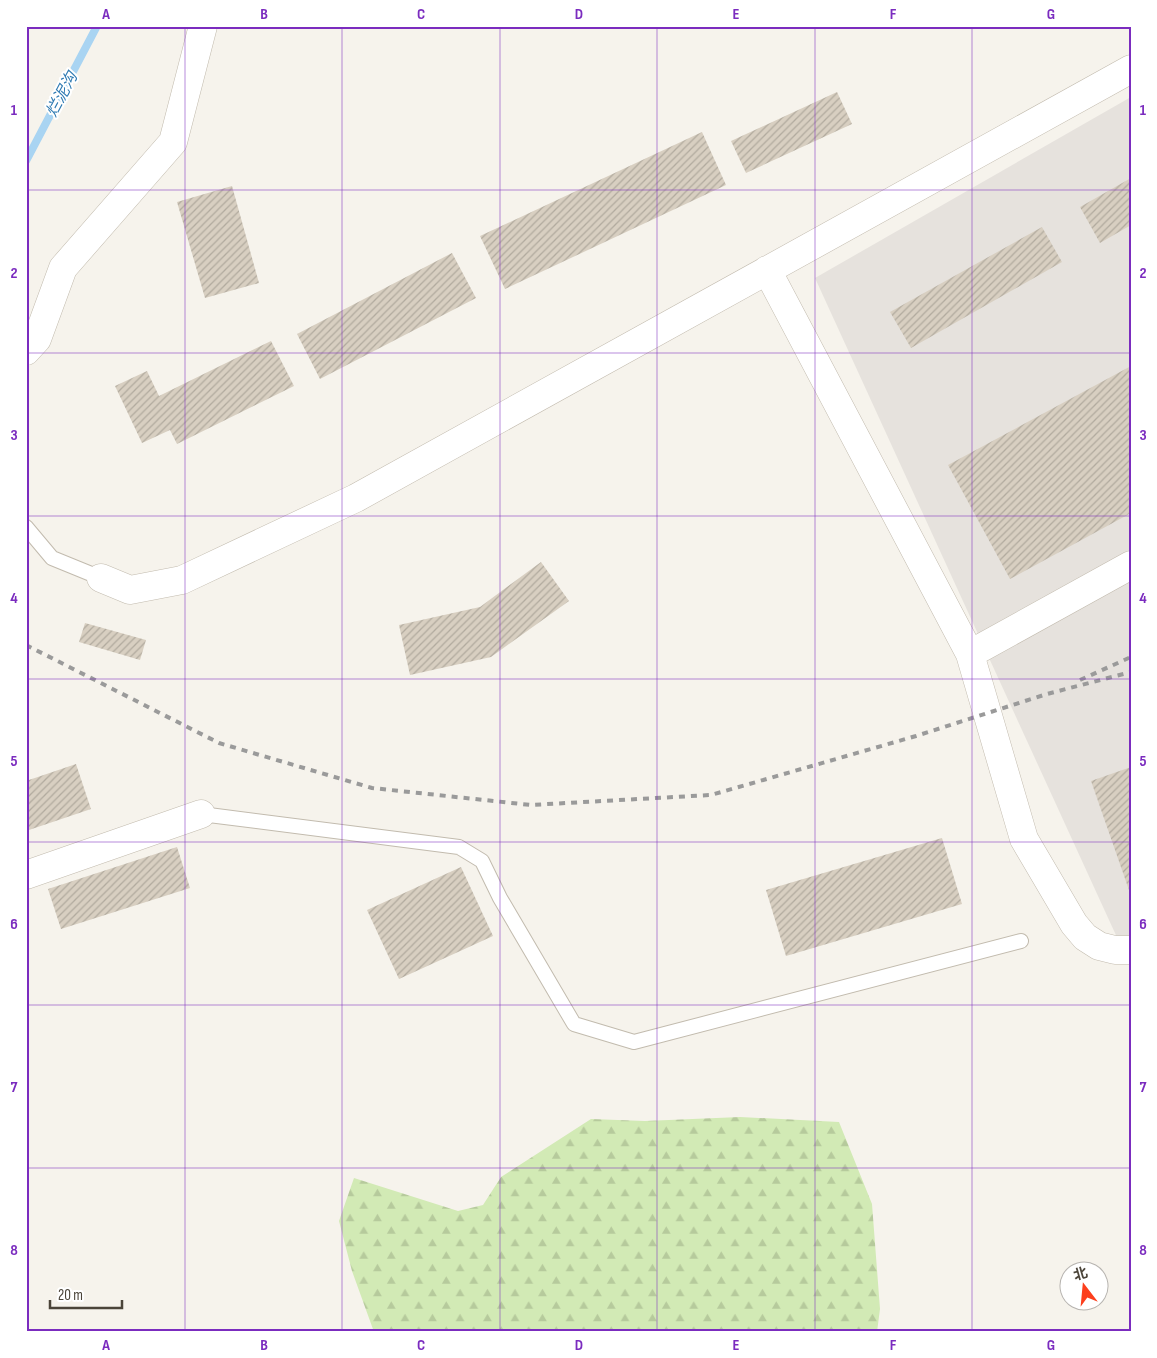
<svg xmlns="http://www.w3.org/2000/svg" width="1157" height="1358" font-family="'Sofia Sans Condensed','Noto Sans SC',sans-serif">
	<defs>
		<pattern id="forest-firs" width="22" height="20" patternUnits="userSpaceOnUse" patternTransform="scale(1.25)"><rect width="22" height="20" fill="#d2eab5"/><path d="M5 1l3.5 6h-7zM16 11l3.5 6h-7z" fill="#b6ca9c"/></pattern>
		<pattern id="building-hatch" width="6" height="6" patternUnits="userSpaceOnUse" patternTransform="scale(1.25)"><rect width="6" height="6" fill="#d8cfc1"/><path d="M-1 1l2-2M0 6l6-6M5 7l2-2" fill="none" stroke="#b1aa9e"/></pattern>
	</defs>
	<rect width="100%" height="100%" fill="#f6f3ec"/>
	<!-- industrial -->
	<path fill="#e6e2dd" d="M1131 97V968L815 278Z"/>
	<!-- forest -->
	<path fill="url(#forest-firs)" d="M740 1117 839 1122 872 1204 880 1309 877 1332H374L352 1271 339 1221 354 1178 458 1211 483 1205 501 1177 591 1119 645 1121Z"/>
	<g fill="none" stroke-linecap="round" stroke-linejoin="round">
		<!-- stream -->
		<path stroke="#a9d4f2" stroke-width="8" d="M26 161 97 26"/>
	</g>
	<!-- building -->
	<path fill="url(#building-hatch)" d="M837 92 852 124 746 173 731 141Z
		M702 132 726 185 505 289 480 236Z
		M1131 178V225L1100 243 1080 207Z
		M232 186 259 283 205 298 177 202Z
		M1042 227 1062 262 911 348 890 312Z
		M452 253 476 298 320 379 297 334Z
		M271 341 294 386 177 444 170 430 142 443 115 386 147 371 159 396Z
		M1131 366V513L1010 579 948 465Z
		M541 562 569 601 491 657 410 675 399 625 480 607Z
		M85 623 146 640 140 660 79 642Z
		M76 764 91 809 26 831V781Z
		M1131 767V893H1130L1091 781Z
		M942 838 962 904 786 956 766 890Z
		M177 847 190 888 61 929 48 889Z
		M461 867 493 936 399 979 367 910Z"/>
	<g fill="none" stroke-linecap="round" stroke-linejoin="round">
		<defs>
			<path id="service" d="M26 527 52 558 101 578
				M201 814 459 847 482 861 500 898 574 1024 634 1042 1021 941"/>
			<path id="minor" d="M767 270 970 654 1024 839 1074 924 1085 937 1099 946 1115 950H1131
				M26 351 37 339 63 268 173 142 203 26
				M101 578 130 590 182 580 356 498 1131 69
				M970 654 1131 565
				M26 875 201 814"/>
		</defs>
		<!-- service casing -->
		<use href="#service" stroke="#c2bbae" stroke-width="16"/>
		<!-- minor casing -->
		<use href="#minor" stroke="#c2bbae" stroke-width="29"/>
		<!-- service -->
		<use href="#service" stroke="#fff" stroke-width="14"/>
		<!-- minor -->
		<use href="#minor" stroke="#fff" stroke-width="28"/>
		<!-- rail -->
		<path stroke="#9a9a9a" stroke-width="4" stroke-dasharray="6 6" stroke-linecap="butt" d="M26 645 219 743 372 788 531 805 711 795 916 736 1047 694 1131 672
			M1080 680 1131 657"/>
	</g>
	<!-- grid -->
	<path fill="none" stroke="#7b2cbf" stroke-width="1" stroke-opacity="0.55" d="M185 26V1332M342 26V1332M500 26V1332M657 26V1332M815 26V1332M972 26V1332M26 190H1131M26 353H1131M26 516H1131M26 679H1131M26 842H1131M26 1005H1131M26 1168H1131"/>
	<g text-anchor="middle" stroke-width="4" stroke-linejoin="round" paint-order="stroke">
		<!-- water labels -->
		<g font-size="16" font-style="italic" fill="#2e7ab2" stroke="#fff">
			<text transform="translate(61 94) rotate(-62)" y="6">烂泥沟</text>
		</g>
	</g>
	<!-- border -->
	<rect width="1157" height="1358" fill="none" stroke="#ffffff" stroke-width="55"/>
	<!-- north arrow -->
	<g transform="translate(1084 1286) rotate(344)"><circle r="24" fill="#ffffff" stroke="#b7b4b0"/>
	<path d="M0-4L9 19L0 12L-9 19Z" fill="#fc3f1d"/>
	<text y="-8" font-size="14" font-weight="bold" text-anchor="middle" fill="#4b4439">北</text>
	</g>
	<!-- scale -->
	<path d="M50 1300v8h72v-8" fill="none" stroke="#4b4439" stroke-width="2.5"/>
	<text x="58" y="1300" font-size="15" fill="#4b4439" stroke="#ffffff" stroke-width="4" paint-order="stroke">20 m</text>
	<rect x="28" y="28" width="1102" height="1302" fill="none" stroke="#7b2cbf" stroke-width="2"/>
	<g font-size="16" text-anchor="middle" font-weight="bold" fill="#7b2cbf">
		<text x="106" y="19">A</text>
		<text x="264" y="19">B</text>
		<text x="421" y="19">C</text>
		<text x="579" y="19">D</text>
		<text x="736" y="19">E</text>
		<text x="893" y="19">F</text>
		<text x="1051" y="19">G</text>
		<text x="14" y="115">1</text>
		<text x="1143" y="115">1</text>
		<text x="14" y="278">2</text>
		<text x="1143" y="278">2</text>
		<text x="14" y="440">3</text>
		<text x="1143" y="440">3</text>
		<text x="14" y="603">4</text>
		<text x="1143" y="603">4</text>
		<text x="14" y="766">5</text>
		<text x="1143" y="766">5</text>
		<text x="14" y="929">6</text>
		<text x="1143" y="929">6</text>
		<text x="14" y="1092">7</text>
		<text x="1143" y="1092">7</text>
		<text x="14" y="1255">8</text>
		<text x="1143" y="1255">8</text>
		<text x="106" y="1350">A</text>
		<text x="264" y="1350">B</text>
		<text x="421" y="1350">C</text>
		<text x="579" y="1350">D</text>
		<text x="736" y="1350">E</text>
		<text x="893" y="1350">F</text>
		<text x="1051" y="1350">G</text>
	</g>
</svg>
